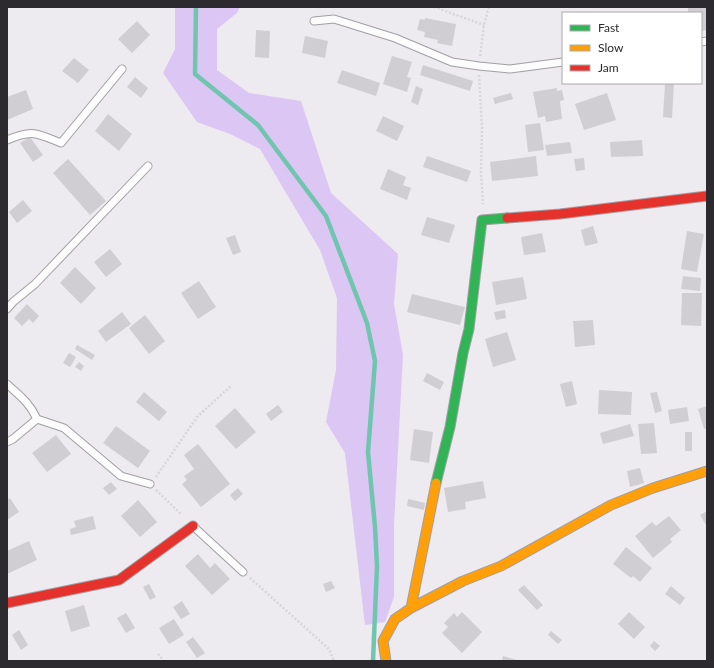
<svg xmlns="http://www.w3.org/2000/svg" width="714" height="668" font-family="Lato,sans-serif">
	<rect width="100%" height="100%" fill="#edeaf0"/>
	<!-- green -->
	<path fill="#dcc6f4" d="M175 7H240L237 13 217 29V70L249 93 301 101 331 193 398 254 394 304 403 355 394 525V597L385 622 365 625 345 453 326 422 336 370 337 298 320 250 260 149 230 134 197 122 163 73 175 49Z"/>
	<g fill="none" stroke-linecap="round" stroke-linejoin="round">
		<!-- stream -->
		<path stroke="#6fc5ae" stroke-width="4.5" d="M196 7 195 74 258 125 326 216 367 323 375 361 368 452 375 527 377 566 373 661"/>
	</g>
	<!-- building -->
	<path fill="#d0ced3" d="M707 7V30L701 31V13H688V8Z
		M425 18 456 24 452 46 437 43 438 40 424 37 425 32 417 30 420 19 425 20Z
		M137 21 150 35 132 53 118 39Z
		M256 30 270 31 269 58 255 57Z
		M305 36 328 41 325 58 302 53Z
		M392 56 412 62 407 77 411 78 407 92 383 84Z
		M74 58 89 70 78 83 62 71Z
		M423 65 473 81 470 91 420 75Z
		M342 70 380 83 376 96 337 83Z
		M135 77 148 88 141 98 127 87Z
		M665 83H674L672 118 663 117Z
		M416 86 423 89 418 105 411 102Z
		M557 88V91L562 90 564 100 560 101 562 119 546 122 545 116 538 118 533 92Z
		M26 90 33 109 7 120V97Z
		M511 93 513 99 495 104 493 98Z
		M607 93 616 120 584 130 575 104Z
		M108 114 132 134 119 151 95 131Z
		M383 116 404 126 397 141 376 131Z
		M540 123 544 150 528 152 525 125Z
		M30 137 43 155 33 162 20 143Z
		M642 140 643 156 611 157 610 142Z
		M570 142 572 153 547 156 545 145Z
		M427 156 471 171 467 182 423 167Z
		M536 156 538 176 492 181 490 162Z
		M584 158 585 170 576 171 574 159Z
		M68 159 106 201 90 215 53 173Z
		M388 169 406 177 403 185 411 188 407 200 380 189Z
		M23 200 32 211 17 223 9 212Z
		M427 217 455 225 449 243 421 235Z
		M593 226 598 243 585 246 581 230Z
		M687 231 704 234 697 272 681 269Z
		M542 233 546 252 524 255 521 237Z
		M235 235 241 252 233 255 226 238Z
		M110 249 122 264 106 277 94 262Z
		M75 267 96 288 81 304 60 283Z
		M683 276 701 278 700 291 681 289Z
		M523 277 527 299 496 305 492 282Z
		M199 281 216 307 198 319 181 293Z
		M682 293H702L701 326 681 325Z
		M412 294 465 307 460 325 407 312Z
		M27 304 39 316 33 323 29 319 22 326 14 318Z
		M505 310 506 318 496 320 494 312Z
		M122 312 131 324 106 342 98 331Z
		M145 315 165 341 149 354 129 328Z
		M593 320 595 345 575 347 573 321Z
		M507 332 516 360 493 367 485 339Z
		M77 345 95 355 92 360 75 349Z
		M69 353 76 357 70 367 63 363Z
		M79 362 84 366 81 371 75 367Z
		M427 373 444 382 440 390 423 381Z
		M572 381 577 404 566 407 560 384Z
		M599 390 632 392 631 415 598 414Z
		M144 392 167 412 159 421 136 402Z
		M657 392 662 411 655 413 650 393Z
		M278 405 283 412 271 421 266 414Z
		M707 406V428L704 429 698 409Z
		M687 407 689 421 670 424 668 410Z
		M235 408 256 432 236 449 215 426Z
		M654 423 657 453 641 454 638 424Z
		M630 424 634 436 603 444 600 433Z
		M116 426 150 451 138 468 103 443Z
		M414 429 433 432 429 463 410 460Z
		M685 432H692V451H685Z
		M56 435 71 454 47 472 32 453Z
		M198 444 230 484 201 507 182 484 187 480 184 476 194 469 184 455Z
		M640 468 644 483 630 487 627 471Z
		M483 481 486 498 465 502 466 509 448 512 444 488Z
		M111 482 117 489 109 495 103 488Z
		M238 488 243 494 235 501 230 495Z
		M10 498 19 512 7 520V500Z
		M408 499 425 503 424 510 407 506Z
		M138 500 157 522 140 537 121 516Z
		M707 511V527L700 515Z
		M93 516 96 529 71 535 70 529 76 527 74 521Z
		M669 516 681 530 670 539 672 542 653 558 635 536 652 522 656 526Z
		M29 541 37 560 7 574V551Z
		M626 547 652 568 640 582 633 576 631 578 613 564Z
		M198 554 210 568 215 563 230 579 212 595 185 566Z
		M331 581 335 588 326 592 323 584Z
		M149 584 156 597 150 600 143 587Z
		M524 585 543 605 537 610 518 590Z
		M671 586 685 598 680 605 665 594Z
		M182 601 190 614 181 619 173 607Z
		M84 605 90 626 71 632 65 611Z
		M462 612 482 632 462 653 442 633 448 627 444 623 454 613 457 617Z
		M629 612 645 627 634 639 618 624Z
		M126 613 135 628 126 633 117 618Z
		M174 619 184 635 169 644 159 628Z
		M19 630 28 645 21 650 12 635Z
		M551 631 562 640 558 644 548 635Z
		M193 637 205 653 197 658 186 642Z
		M654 641 660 646 655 651 650 646Z
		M503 656 521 661H502Z"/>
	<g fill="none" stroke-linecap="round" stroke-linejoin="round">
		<defs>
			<path id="lane" d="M314 21 334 19 395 38 452 62 479 66 510 69 563 62
				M701 42 707 41
				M7 140C33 129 36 133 61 143L122 69
				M7 309 13 302 35 284 148 166
				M7 384C21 397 29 402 37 419L13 439 7 442
				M37 419 64 428 121 476 150 484
				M194 527 243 572"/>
			<path id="fast" d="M436 483 450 427 463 353 469 329 482 220 507 218"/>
			<path id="slow" d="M411 608 463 581 501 566 611 505 653 488 707 471
				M386 661 383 641 395 619 411 608 436 483"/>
			<path id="jam" d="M507 218 560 214 707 196
				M7 603 119 580 193 526"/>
		</defs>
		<!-- lane casing -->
		<use href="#lane" stroke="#a19fa2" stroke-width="9"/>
		<!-- fast casing -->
		<use href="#fast" stroke="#a19fa2" stroke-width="11"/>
		<!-- slow casing -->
		<use href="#slow" stroke="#a19fa2" stroke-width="11"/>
		<!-- jam casing -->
		<use href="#jam" stroke="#a19fa2" stroke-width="11"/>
		<!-- path -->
		<path stroke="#d8d6d8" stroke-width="2.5" stroke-dasharray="2 2" stroke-linecap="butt" d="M434 7 484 25
			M480 56 484 25 489 7
			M479 75 482 127 481 173 483 204
			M156 477 197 417 231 386
			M156 490 181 514
			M250 578 329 649 333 659 331 661
			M158 654 164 661"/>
		<!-- lane -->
		<use href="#lane" stroke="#fcfcfd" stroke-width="7"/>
		<!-- fast -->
		<use href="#fast" stroke="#30b455" stroke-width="9"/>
		<!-- slow -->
		<use href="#slow" stroke="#ff9f0a" stroke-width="9"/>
		<!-- jam -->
		<use href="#jam" stroke="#e5322d" stroke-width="9"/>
	</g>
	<!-- border -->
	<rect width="714" height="668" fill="none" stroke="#2c2a2e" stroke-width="16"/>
	<!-- legend -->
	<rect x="562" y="12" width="140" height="72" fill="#ffffff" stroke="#abaaab"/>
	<rect x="570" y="25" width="20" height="6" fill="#30b455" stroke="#abaaab"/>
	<text x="598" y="32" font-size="12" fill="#2c2a2e">Fast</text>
	<rect x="570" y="45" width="20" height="6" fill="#ff9f0a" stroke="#abaaab"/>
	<text x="598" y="52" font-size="12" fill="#2c2a2e">Slow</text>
	<rect x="570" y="65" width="20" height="6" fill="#e5322d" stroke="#abaaab"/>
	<text x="598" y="72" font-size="12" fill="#2c2a2e">Jam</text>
</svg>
